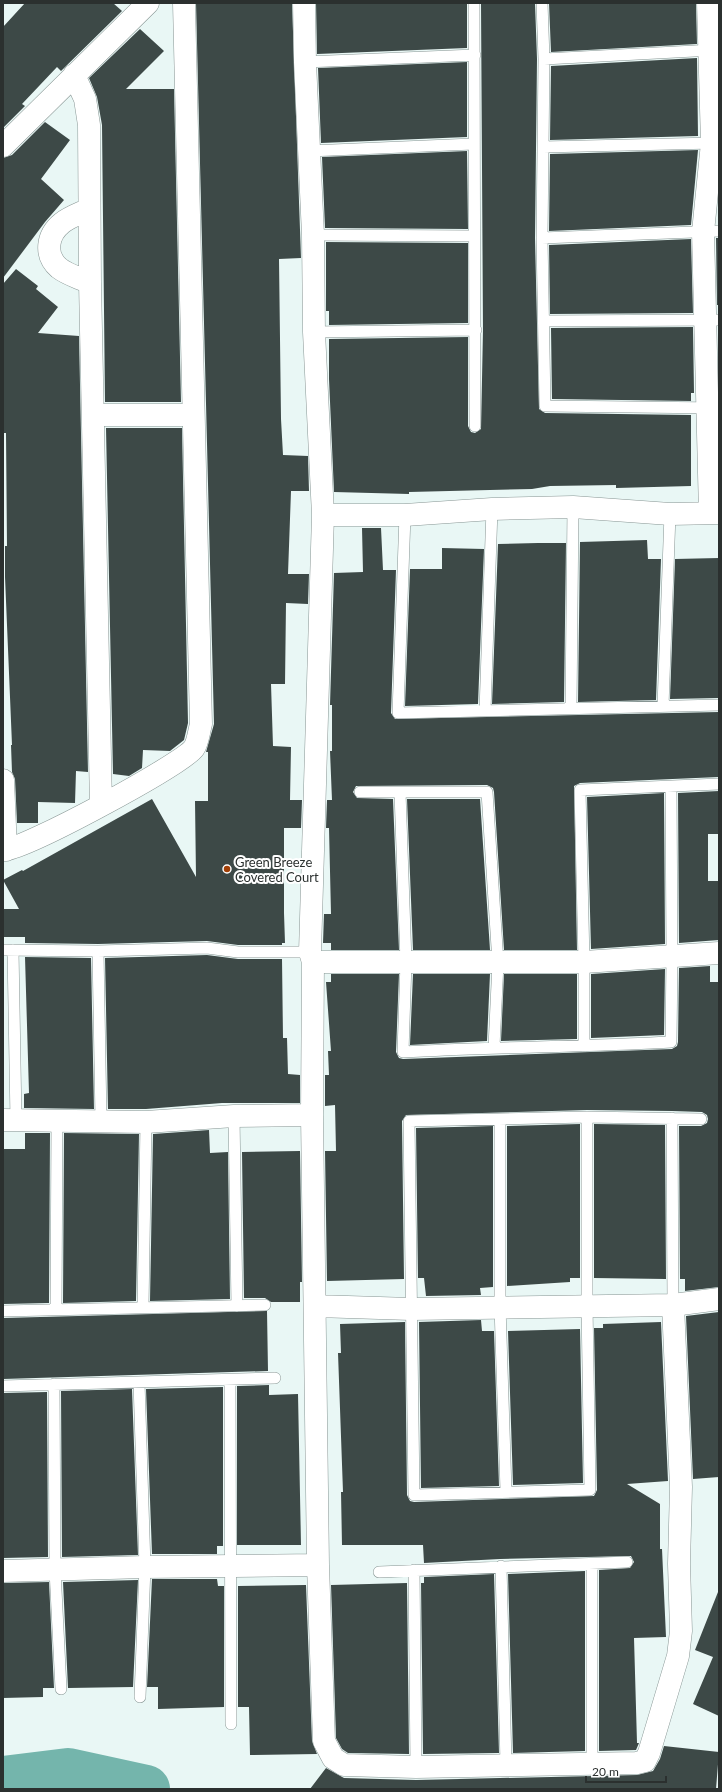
<svg xmlns="http://www.w3.org/2000/svg" width="722" height="1792" font-family="Lato,sans-serif">
	<rect width="100%" height="100%" fill="#e9f7f5"/>
	<g fill="none" stroke-linecap="round" stroke-linejoin="round">
		<!-- river -->
		<path stroke="#74b5ac" stroke-width="48" d="M3 1780 68 1772 146 1789"/>
	</g>
	<!-- building -->
	<path fill="#3d4947" d="M25 3H113L122 11 61 71 57 67 22 104 25 106 3 128V27Z
		M196 3H292L301 258 279 259 281 419 283 455 308 456 309 491H291L288 574H309L308 604 286 603 285 684H271L273 746 291 747 290 800H302L301 828H284V913L285 943H282V945H238L207 941 98 944 25 943V937H3V909H19L3 880 22 870 23 871 152 799 196 877 195 801H208V752H206L214 724Z
		M316 3H467V48L317 54Z
		M481 3H535L537 59 535 238 539 409 545 413 691 415V486L616 488V485L550 486 532 489 409 492V494L334 492 329 379V339L468 337V426L471 432 475 433 481 429 483 330Z
		M549 3H696L697 44 551 52Z
		M140 29 164 51 126 89H174L181 402H105L102 125 97 97 89 78Z
		M697 58 698 136 550 140 551 66Z
		M467 62V137L321 143 318 68Z
		M45 122 70 140 41 179 64 200 45 222 3 278V158L12 155Z
		M698 150 691 225 549 231 550 154Z
		M467 151 468 229 325 228 322 157Z
		M716 238H719V305H717Z
		M691 239 693 313 550 314 549 245Z
		M326 242 468 243V323L329 325V311H326Z
		M16 269 38 286 36 289 58 307 38 333 79 336 88 772 76 771 75 803 38 802V823H17L15 779 12 772 11 745H12L5 577V546H7L6 433H3V284Z
		M693 327 694 393H691V401L552 399 551 328Z
		M106 428H182L188 723 184 740 170 751 143 750 142 768 129 776 113 774Z
		M362 528H381L383 570H396L391 713 395 719 719 712V777L580 783 574 786 577 950H504L494 792 493 788 487 785 356 786 353 792 357 798 393 799 399 950H331V943H323L324 914H331L329 828H326L327 800H332L330 751H332V705H330L334 573 363 572Z
		M647 540 648 559H661L656 700 578 702 580 542Z
		M538 543H566L564 702 492 704 498 544Z
		M442 548 484 549 478 704 405 706 410 569H442Z
		M719 558V698L670 699 675 559Z
		M719 791V834H708V881H719V940L679 943 678 793Z
		M664 793 665 944 591 949 587 797Z
		M407 799H480L490 950H413Z
		M207 955 238 959H282L283 1038H287L288 1074 300 1075V1103H222L146 1109H108L105 958Z
		M25 957 91 958 94 1109 24 1108V1094L29 1093Z
		M710 966V982H719V1287L685 1291V1279H680L679 1126H701L707 1123 708 1119 707 1115 702 1112 672 1111 587 1110 406 1115 402 1121 404 1279 327 1281 325 1151H336L335 1105 325 1106V1075H329L328 1051H331L326 982H331V974H399L396 1052 399 1058 403 1059 672 1049 677 1046 678 1042 679 968Z
		M665 969 664 1035 591 1038V974Z
		M413 974H490L487 1041 410 1045Z
		M504 974H577V1039L501 1041Z
		M580 1124V1278H570V1282L507 1286V1126Z
		M594 1124 665 1125 666 1279 594 1278Z
		M493 1126V1287L480 1288 481 1295 426 1296 424 1278H418L416 1128Z
		M209 1130 210 1153 228 1152 230 1299 150 1301 153 1134Z
		M25 1133H50L49 1303 3 1304V1149H25Z
		M64 1133 139 1134 136 1301 63 1303Z
		M300 1151 302 1282H300V1302H271L265 1298H244L242 1152Z
		M267 1311 268 1371 3 1379V1318Z
		M719 1312V1477L693 1479 686 1316Z
		M481 1320 482 1331H494L499 1486 421 1488 419 1322Z
		M405 1322 407 1495 410 1501 414 1502 594 1496 597 1490 594 1328H603V1324L661 1322 668 1481 627 1484 660 1504V1549H662L666 1637 634 1638 637 1743H639L636 1750 599 1751V1570L630 1568 634 1562 631 1556 500 1559 424 1563 423 1545H342L341 1492H343L338 1353H341L340 1324Z
		M580 1329 583 1483 513 1485 508 1331Z
		M269 1385V1395L298 1394 301 1545H237V1386Z
		M223 1387V1546H217V1554H152L146 1389Z
		M132 1389 138 1555 62 1557 61 1391Z
		M47 1392 48 1557 3 1558V1393Z
		M585 1571V1751L513 1753 508 1574Z
		M494 1574 499 1753 423 1754 421 1583H424V1577Z
		M152 1579H217L218 1586H224V1707L158 1709V1687H147Z
		M138 1580 133 1687 68 1688 63 1582Z
		M49 1582 54 1688H43V1697L3 1698V1583Z
		M407 1583 409 1754 348 1753 342 1749 336 1738 331 1585Z
		M306 1585 312 1741 317 1754 250 1755 249 1707H238V1586Z
		M718 1592H719V1716L693 1704 713 1657 695 1650Z
		M664 1746 719 1752 716 1789H310L326 1768 344 1778 416 1780 637 1775 653 1771 660 1759Z"/>
	<g fill="none" stroke-linecap="round" stroke-linejoin="round">
		<defs>
			<path id="lane" d="M474 3 475 426
				M542 3 544 59 542 238 545 406 719 408
				M544 59 713 50
				M305 62 475 55
				M543 147 714 143
				M309 151 473 144
				M313 235 474 236
				M542 238 719 231
				M544 321 719 320
				M314 332 476 330
				M405 515 398 713 719 705
				M663 706 670 514
				M571 708 573 507
				M485 711 492 509
				M360 792H487L498 963 494 1047
				M400 792 406 962 403 1052C492 1047 582 1047 671 1042L672 956 671 787
				M3 950 98 951 207 948 238 952H310
				M13 950 16 1120
				M98 951 101 1120
				M584 1046V962L580 790 719 784
				M234 1116 237 1306
				M587 1117V1305L590 1490 414 1495 409 1121 587 1117 701 1119
				M672 1118 673 1305
				M500 1119V1306L506 1491
				M143 1307 146 1122
				M56 1310 57 1120
				M3 1311 265 1305
				M230 1380 231 1724
				M139 1382 145 1567 140 1697
				M54 1384 55 1570 61 1689
				M3 1386 275 1378
				M501 1566 506 1764
				M414 1570 416 1767
				M379 1572 627 1562
				M592 1765V1564"/>
			<path id="street" d="M304 3 305 62 313 235 314 332 323 515 310 952 313 962 312 1115 318 1565 324 1741 333 1758 344 1765 416 1767 637 1763 645 1761 649 1753 678 1656 681 1631 679 1564 681 1487 673 1305
				M708 3 712 143 703 232 710 513
				M74 75 85 99 89 125 90 283 101 805
				M3 146 148 3
				M89 209C81 213 69 217 62 223 47 235 44 255 59 268 68 275 80 278 90 283
				M93 415H193
				M323 515H405L492 509 573 507 670 514 719 513
				M3 780 6 850
				M3 850C22 851 183 764 194 748 198 742 199 731 201 724L184 3
				M313 962H584L719 953
				M3 1120 146 1122 234 1116 312 1115
				M316 1306 411 1309 673 1305 719 1299
				M3 1571 145 1567 318 1565"/>
		</defs>
		<!-- lane casing -->
		<use href="#lane" stroke="#889694" stroke-width="12"/>
		<!-- street casing -->
		<use href="#street" stroke="#889694" stroke-width="23"/>
		<!-- lane -->
		<use href="#lane" stroke="#fff" stroke-width="11"/>
		<!-- street -->
		<use href="#street" stroke="#fff" stroke-width="22"/>
	</g>
	<!-- markers -->
	<circle fill="#a23f06" stroke="#fff" stroke-width="1.5" cx="227" cy="869" r="4"/>
	<g text-anchor="middle" stroke-width="4" stroke-linejoin="round" paint-order="stroke">
		<!-- poi labels -->
		<g font-size="13" fill="#2b302f" stroke="#fff" text-anchor="start">
			<text x="235" y="867">Green Breeze<tspan x="235" dy="15">Covered Court</tspan></text>
		</g>
	</g>
	<!-- border -->
	<rect width="722" height="1792" fill="none" stroke="#2b302f" stroke-width="8"/>
	<!-- scale -->
	<path d="M586 1776v6h80v-6" fill="none" stroke="#2b302f" stroke-width="2"/>
	<text x="592" y="1776" font-size="12" fill="#2b302f" stroke="#ffffff" stroke-width="3" paint-order="stroke">20 m</text>
</svg>
